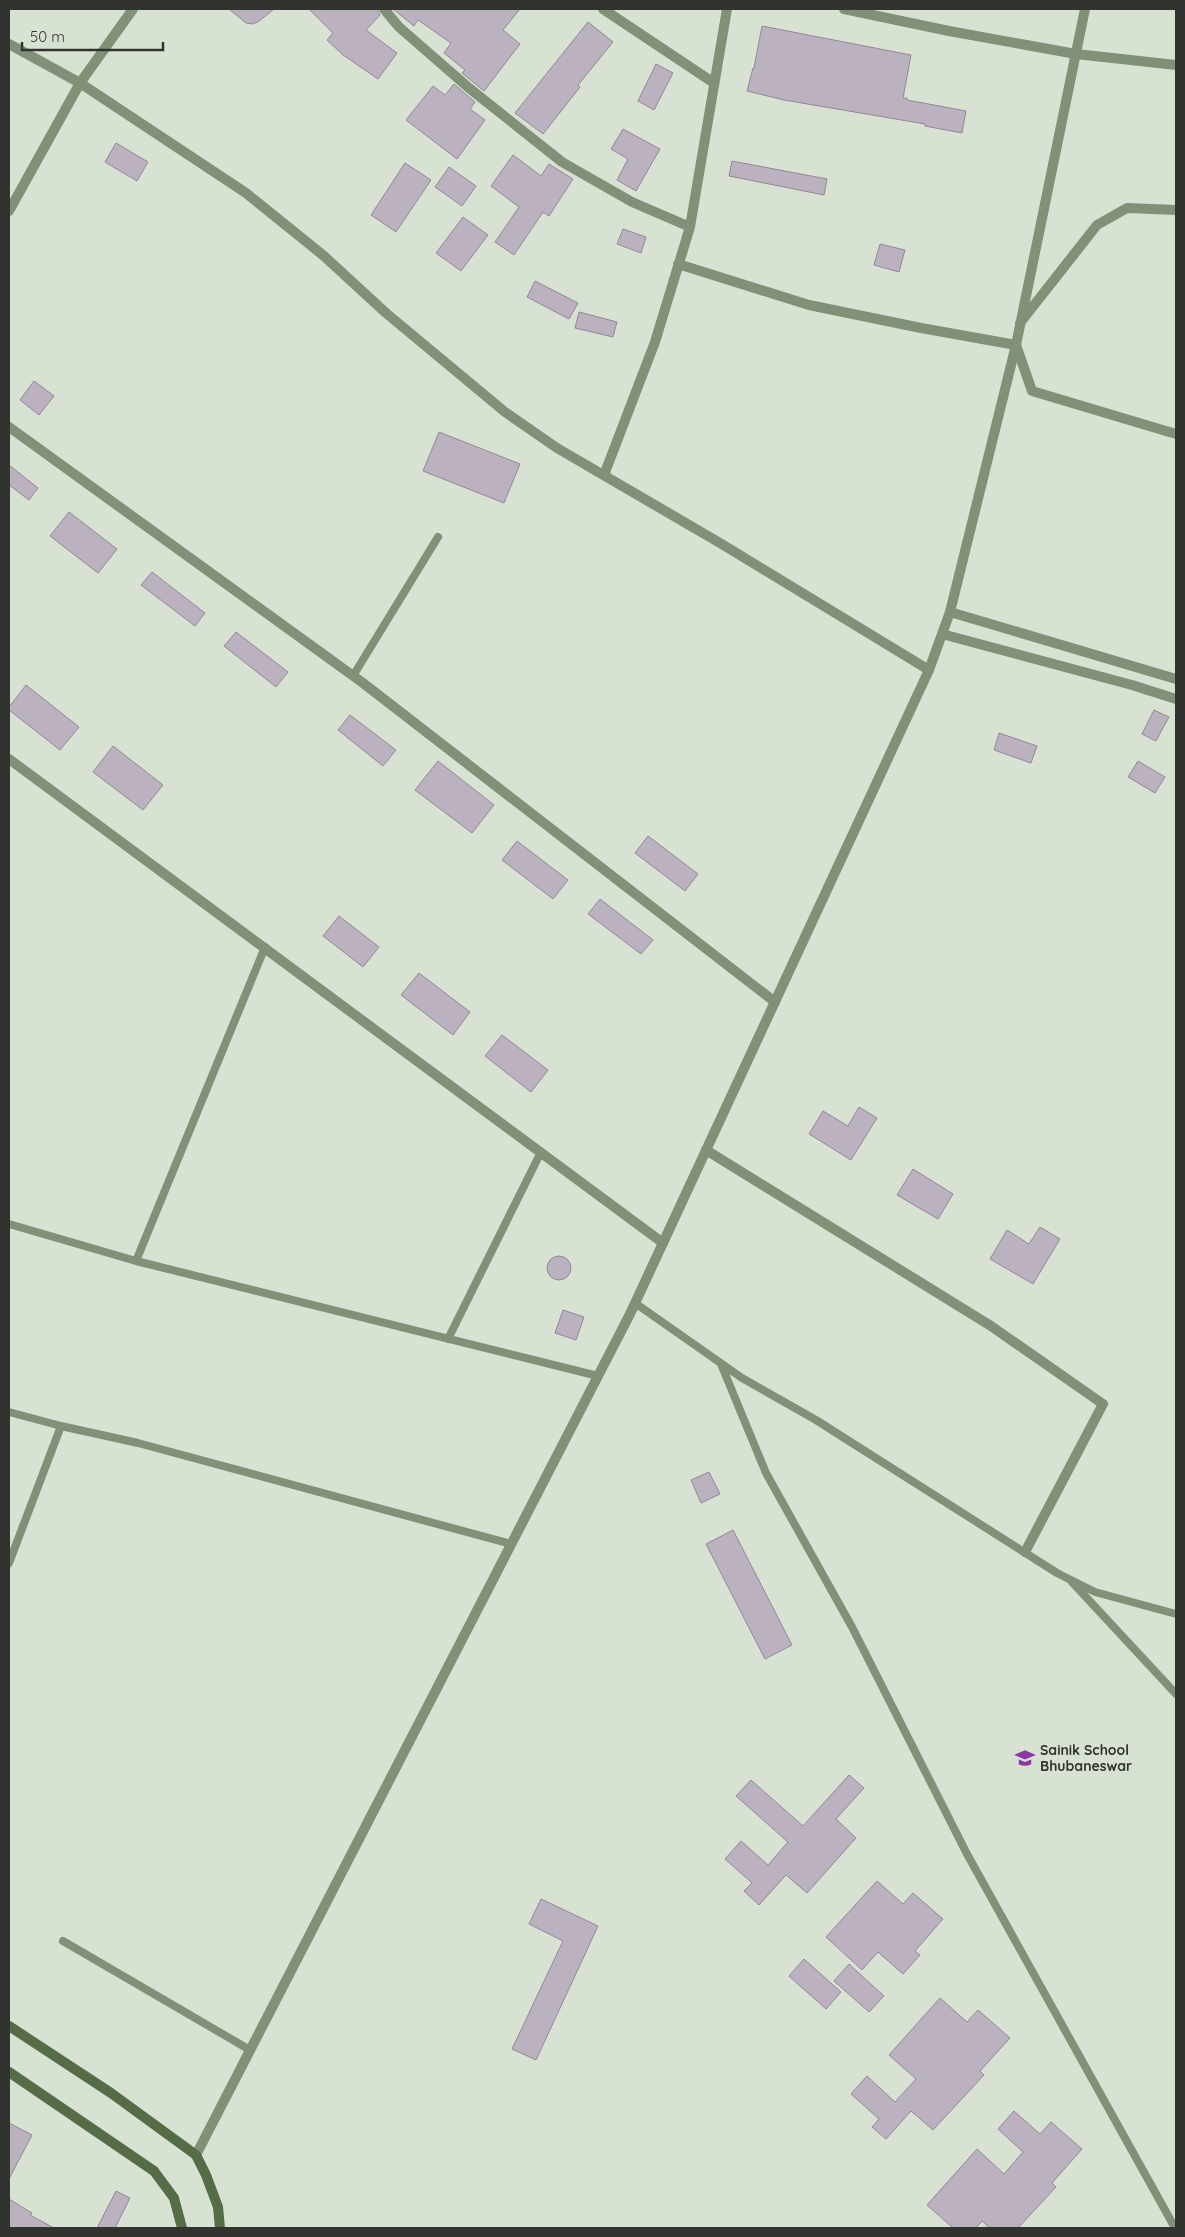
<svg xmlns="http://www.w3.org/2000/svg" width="1185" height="2237" font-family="Quicksand,sans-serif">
	<rect width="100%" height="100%" fill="#d8e2d2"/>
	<!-- building -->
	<path fill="#bcb1bf" stroke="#938896" d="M229 9H274L258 22 252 24 246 23Z
		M309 9H377L380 15 366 30 397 53 378 79 343 55 327 40 333 33Z
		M393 9H520L503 30 520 44 484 91 462 73 465 70 444 53 451 43 418 20 414 26Z
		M588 22 613 42 578 85 580 87 543 134 515 113Z
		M762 26 911 55 903 98H907V100L966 111 962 133 925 126V124L784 100 747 91 753 68H754Z
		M656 64 673 73 654 110 638 101Z
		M454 84 475 102 470 109 485 120 457 159 406 120 433 86 445 95Z
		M623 129 660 149 636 191 617 180 628 159 611 149Z
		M116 143 148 162 137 181 105 162Z
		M513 155 541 176 549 164 573 179 549 216 543 212 514 255 495 242 519 207 491 186Z
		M732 161 827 179 824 195 729 176Z
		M405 163 431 180 396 232 371 215Z
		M449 167 476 186 462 206 435 187Z
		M463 217 488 235 461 271 436 253Z
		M623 229 646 237 641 253 617 244Z
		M880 244 905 250 899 272 874 265Z
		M535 281 578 303 569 319 527 297Z
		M579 312 617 322 613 337 575 328Z
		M34 381 54 396 39 415 20 400Z
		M439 432 520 464 504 503 423 471Z
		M9 465 38 488 29 500 9 485Z
		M69 512 117 549 98 573 50 536Z
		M152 572 205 613 195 626 141 585Z
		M236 632 288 672 276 687 224 646Z
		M26 685 79 727 60 750 9 710V707Z
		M1154 710 1169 717 1156 741 1142 734Z
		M350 715 396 750 383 766 338 730Z
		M999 733 1037 746 1031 763 994 750Z
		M113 746 163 785 143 810 93 772Z
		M438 761 494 805 472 833 415 790Z
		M1138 761 1165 777 1155 793 1128 777Z
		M648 836 698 874 685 891 635 853Z
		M517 841 568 880 553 899 502 860Z
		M600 899 653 940 641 954 588 914Z
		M339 916 379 947 363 967 323 936Z
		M419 973 470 1012 453 1035 401 995Z
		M502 1035 548 1070 531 1092 485 1056Z
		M859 1107 877 1118 851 1160 809 1134 823 1111 848 1126Z
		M913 1169 953 1194 938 1219 897 1195Z
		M1040 1227 1060 1239 1033 1284 990 1259 1007 1230 1029 1244Z
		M547 1268a12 12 0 1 1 24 0a12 12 0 1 1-24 0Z
		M563 1310 584 1317 576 1340 555 1333Z
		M709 1472 720 1494 701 1503 691 1480Z
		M733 1530 792 1645 765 1659 706 1544Z
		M849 1775 864 1788 836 1819 856 1838 807 1893 786 1875 759 1905 744 1891 752 1883 725 1859 741 1841 768 1865 788 1842 736 1796 751 1780 803 1826Z
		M877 1881 903 1904 913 1893 943 1919 915 1951 920 1955 903 1974 878 1952 862 1970 826 1937Z
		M541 1899 598 1926 536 2060 512 2049 563 1941 529 1924Z
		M804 1959 841 1992 826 2009 789 1976Z
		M849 1964 884 1996 869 2012 834 1981Z
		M940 1998 967 2022 978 2010 1010 2038 980 2071 984 2075 933 2130 911 2111 886 2139 872 2127 879 2119 851 2094 867 2076 895 2102 916 2079 889 2055Z
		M1014 2111 1040 2134 1051 2122 1082 2149 1052 2183 1056 2187 1018 2228H990L982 2221 976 2228H953L927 2205 977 2149 1004 2174 1023 2152 998 2129Z
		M9 2123 32 2135 9 2179Z
		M116 2191 130 2198 115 2228H97Z
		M9 2199 32 2213 30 2215 54 2228H9Z"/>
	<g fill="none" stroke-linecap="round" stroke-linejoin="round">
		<!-- service -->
		<path stroke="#819177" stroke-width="8" d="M353 676 438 537
			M9 1224 136 1261 598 1376
			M136 1261 265 947
			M635 1303 742 1378 816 1420 1057 1573 1095 1592 1176 1614
			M448 1339 540 1154
			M721 1364 766 1473 852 1627 967 1854 1175 2228
			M9 1412 61 1426 138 1443 511 1544
			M9 1563 61 1426
			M1072 1582 1176 1694
			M63 1941 250 2050"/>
		<!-- minor -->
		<path stroke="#819177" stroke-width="10" d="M384 9 399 27 469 88 562 162 632 202 690 227
			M603 9 714 83
			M844 9 949 31 1076 54 1176 65
			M9 44 80 83 246 193 324 256 386 313 505 412 557 448 720 543 929 670
			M9 211 80 83 133 9
			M678 264 809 305 921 328 1016 345 1032 391 1176 434
			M1020 323 1097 225 1127 208 1176 210
			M9 427 363 683 775 1002
			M604 475 655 342 690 227 727 9
			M9 759 663 1243
			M706 1150 991 1326 1103 1404 1025 1552"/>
		<!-- tertiary -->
		<path stroke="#819177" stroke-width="10" d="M950 612 1176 679
			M942 634 1132 685 1176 699
			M196 2155 630 1314 929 670 950 612 1016 345 1085 9"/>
		<!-- secondary -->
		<path stroke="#566c46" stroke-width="10" d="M9 2026 111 2093 196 2155 206 2175 218 2207 220 2228
			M9 2072 154 2171 174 2198 182 2228"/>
	</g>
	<!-- icons -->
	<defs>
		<symbol id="school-bare" viewBox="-9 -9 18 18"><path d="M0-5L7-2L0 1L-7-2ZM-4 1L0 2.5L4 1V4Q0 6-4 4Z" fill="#8e37a4" stroke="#d8e2d2" stroke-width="2.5" paint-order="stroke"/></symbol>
	</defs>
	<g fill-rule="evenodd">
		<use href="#school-bare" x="1011" y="1744" width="28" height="28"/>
	</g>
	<g text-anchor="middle" stroke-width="4" stroke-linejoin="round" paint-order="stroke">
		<!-- poi labels -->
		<g font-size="14" font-weight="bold" fill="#31342e" stroke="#d8e2d2" text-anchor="start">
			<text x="1040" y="1755">Sainik School<tspan x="1040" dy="16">Bhubaneswar</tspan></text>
		</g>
	</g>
	<!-- border -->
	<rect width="1185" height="2237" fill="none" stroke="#31342e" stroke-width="20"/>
	<!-- scale -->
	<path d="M22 42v8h141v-8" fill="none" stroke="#31342e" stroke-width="2.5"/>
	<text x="30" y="42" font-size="15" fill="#31342e" stroke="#d8e2d2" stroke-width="4" paint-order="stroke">50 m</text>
</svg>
